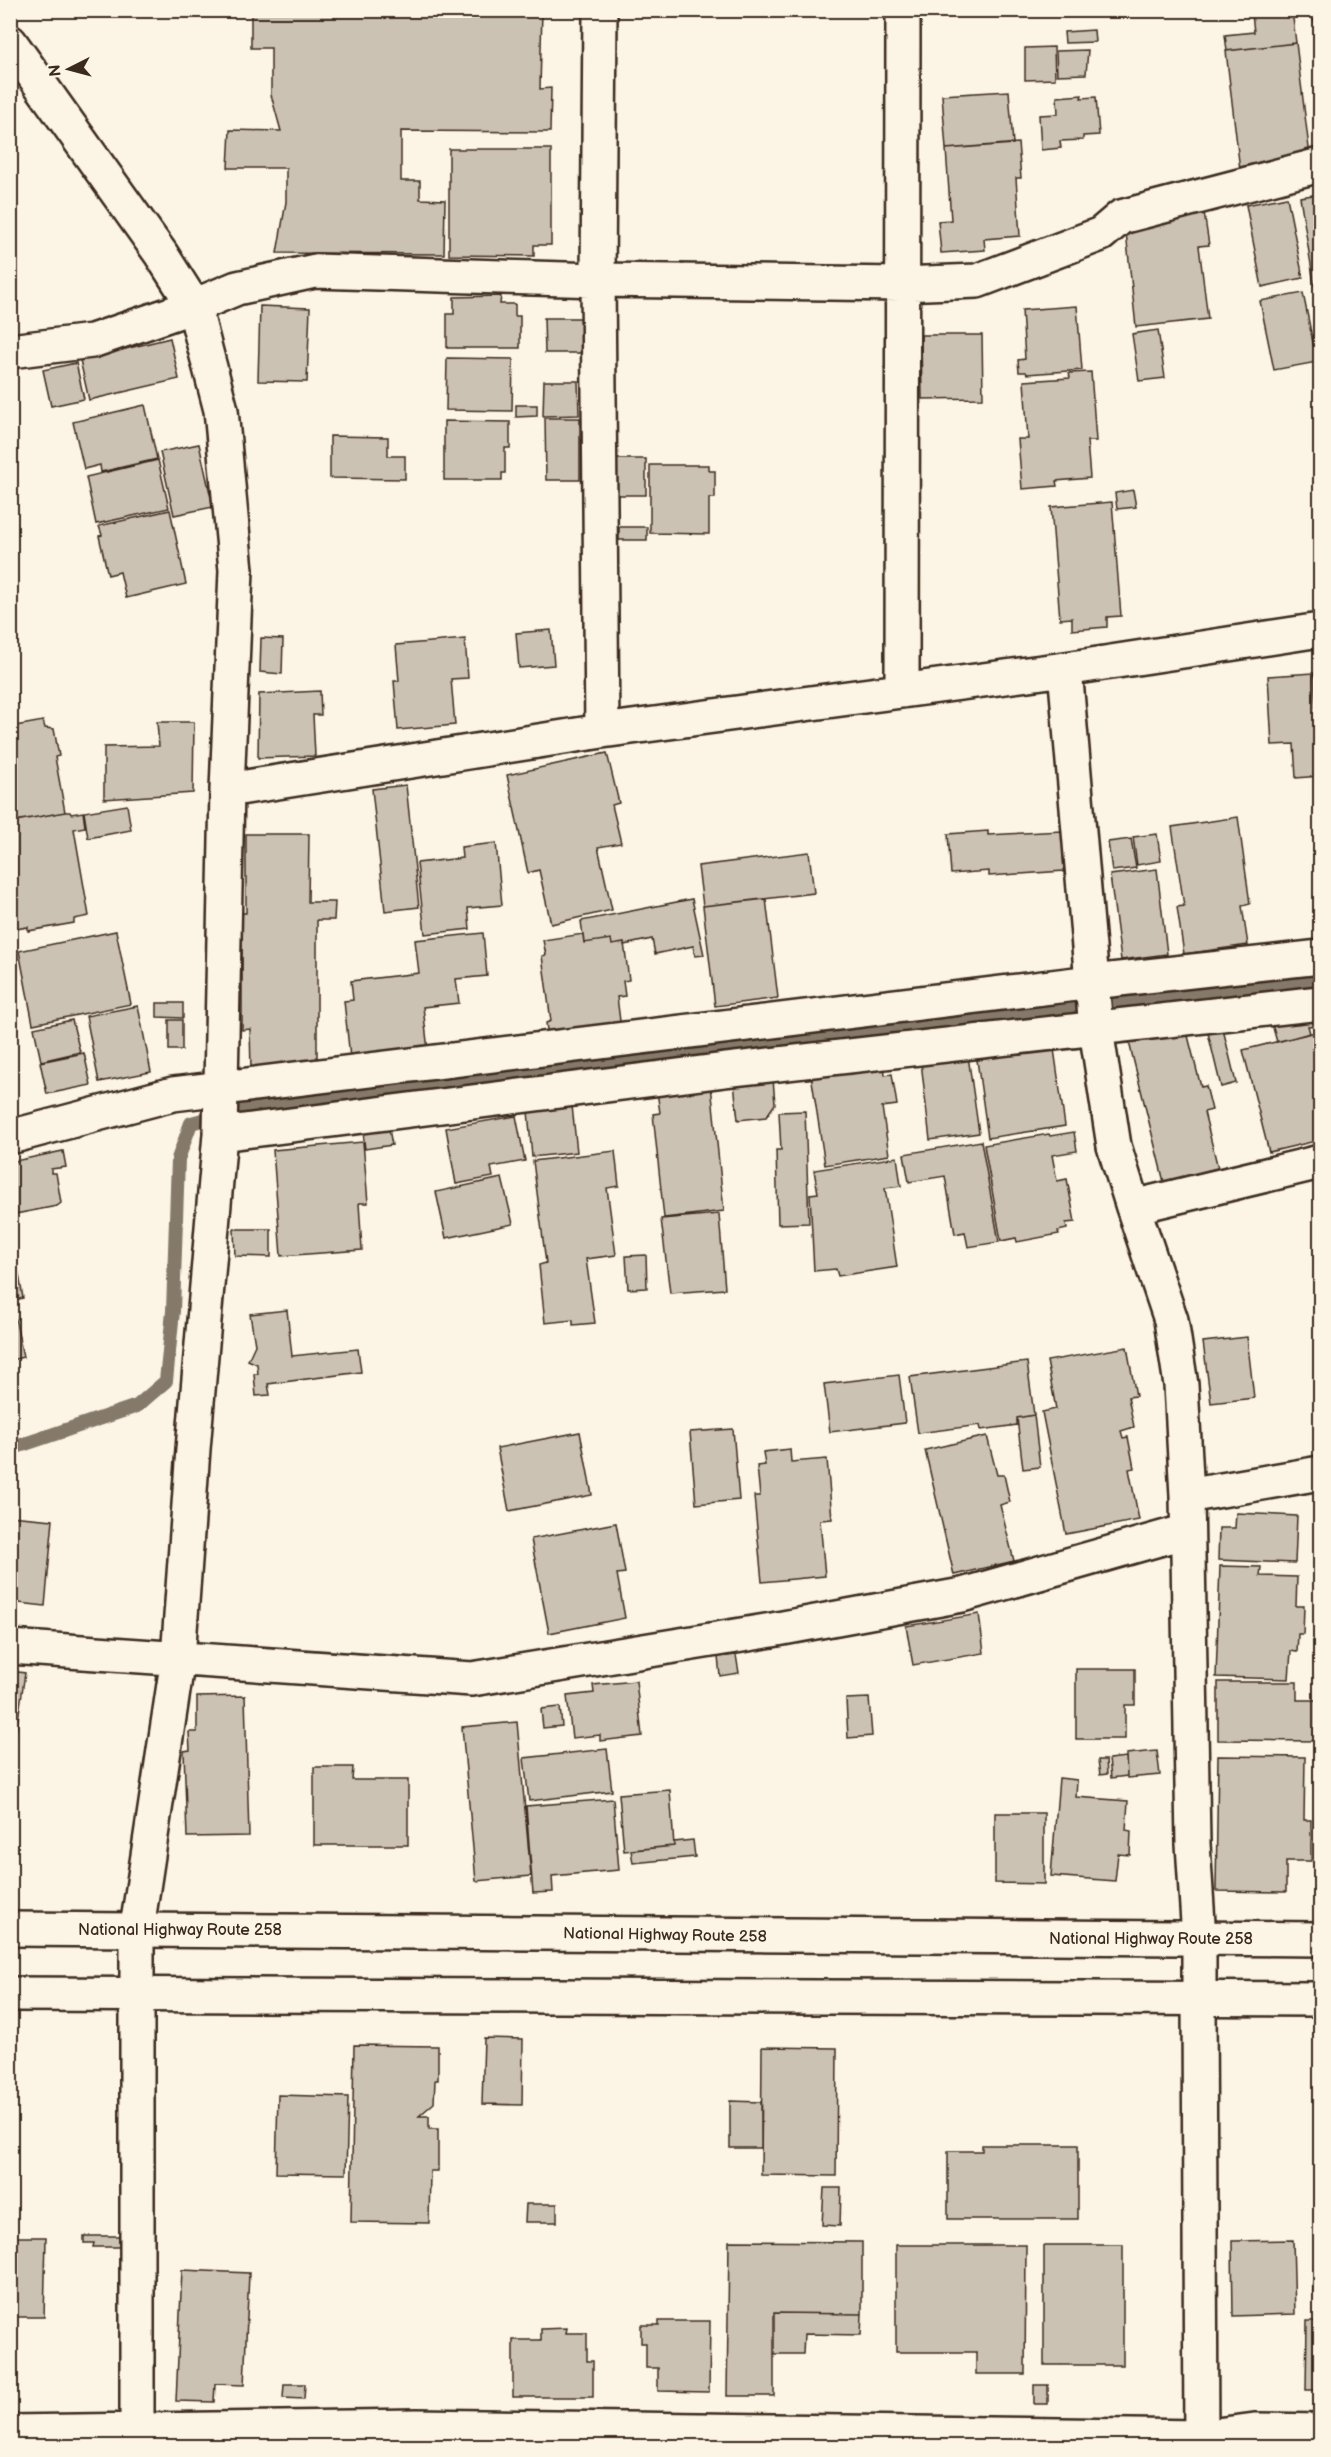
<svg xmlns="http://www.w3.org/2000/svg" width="1331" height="2457" font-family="'Balsamiq Sans',sans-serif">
	<rect width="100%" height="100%" fill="#fcf5e5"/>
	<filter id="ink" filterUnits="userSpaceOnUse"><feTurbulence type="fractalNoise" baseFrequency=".0167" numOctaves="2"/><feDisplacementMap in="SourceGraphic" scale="12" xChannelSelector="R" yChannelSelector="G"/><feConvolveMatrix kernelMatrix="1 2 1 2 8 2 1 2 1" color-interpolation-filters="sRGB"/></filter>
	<g filter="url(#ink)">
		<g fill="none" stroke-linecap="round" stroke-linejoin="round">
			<!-- stream -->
			<path stroke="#85796b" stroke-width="14" d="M10 1449 137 1406 166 1381 173 1311 178 1159 191 1123 252 1107 758 1043 1320 980"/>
		</g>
		<!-- building -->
		<path fill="#ccc2b3" stroke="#3b2a1e" stroke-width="1.5" d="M251 10H542L540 89 551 88 550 132 401 131V181H420V199L445 200 444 254 277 253 286 202V168H228L230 130 281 131 271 95V48H251Z
			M1275 10H1292L1296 43 1227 51 1225 35 1254 32 1252 14Z
			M1310 10H1320V23L1315 25Z
			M1094 30 1095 42 1065 43 1064 32Z
			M1296 43 1310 156 1271 161 1272 166 1240 170 1226 51Z
			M1054 47 1055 79 1025 80V48Z
			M1088 50 1086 74 1057 75 1056 51Z
			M1009 91 1013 144 946 149 942 95Z
			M1082 95 1081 98 1096 97 1099 135 1083 136V140L1060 141 1061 148 1041 150 1039 115 1058 114 1057 97Z
			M1018 143 1021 178H1016L1020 236 984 239 985 250 941 253 938 221 951 220 946 149Z
			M449 149H551V245H534V256L449 255Z
			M1320 194V320L1300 197Z
			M1287 197 1303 278 1262 287 1246 205Z
			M1203 206 1209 245 1199 246 1208 319 1136 327 1126 232Z
			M1303 293 1317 362 1274 370 1260 301Z
			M501 296 500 304H515V316H520V348H447V314H454V297Z
			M260 306 310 308 307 382 258 381Z
			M1077 306 1082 370 1027 374 1026 372H1019L1018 360 1025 359 1022 310Z
			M544 318H581L582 353H545Z
			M1158 330 1165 378 1139 381 1132 334Z
			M921 335H982L983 398 922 399Z
			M170 338 179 379 89 400 80 360Z
			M447 358 513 359 512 411 446 410Z
			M76 363 84 399 51 406 43 370Z
			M1091 372 1096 441H1087L1090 478 1056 481 1057 486 1022 489 1018 439H1028L1024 381 1070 378 1069 373Z
			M544 381H578L579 415 543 416Z
			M145 405 157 459 101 472 100 465 84 469 73 422Z
			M516 405H537V416L516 417Z
			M545 418H580V480H546Z
			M444 421 510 422V448H505V473H502V480H444Z
			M330 436 388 437V456H405V479L330 478Z
			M199 444 213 507 174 515 160 452Z
			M613 459H646V495H614Z
			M158 460 169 508 96 524 86 477Z
			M650 465H709V471H715V498H709V534L650 533Z
			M1133 490 1136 507 1117 509 1115 493Z
			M1112 502 1121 616 1107 617V627L1072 630V618L1060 619 1051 507Z
			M170 510 186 584 126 598 120 572 108 575 99 536 102 535 99 526Z
			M619 527H647V540H619Z
			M551 630 554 665 519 668 516 633Z
			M261 638 283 639 282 674 260 672Z
			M465 639 468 678 451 679 455 725 398 730 394 681H399L396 645Z
			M1314 673 1318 740H1320V776L1296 778 1294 744 1272 745 1268 676Z
			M320 691 321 715H313L315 756 258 758 259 694Z
			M43 721 45 728 54 729 59 756 55 757 65 812 10 822V727Z
			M157 722H194L193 793 104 799V747L159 746Z
			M607 753 619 803 612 805 621 843 598 847 612 910 551 924 539 870 528 873 507 775Z
			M406 785 419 907 385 911 372 789Z
			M127 805 131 830 88 838 84 812Z
			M65 812H70L71 814 83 812 85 827 74 829 89 916 74 919V923L28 931V927L10 930V822Z
			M1238 817 1250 904 1242 906 1248 945 1184 954 1177 907 1184 906 1172 827Z
			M988 831V835L1062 831 1064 871 989 876V871L951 874 948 834Z
			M246 834H309L308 902H335L334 920H317V1069H251L250 1029 242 1030V913H246Z
			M1157 834 1161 861 1137 865 1133 837Z
			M1131 839 1136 868 1112 871 1108 842Z
			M496 843 502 905 468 908 470 929 425 934 417 863 462 858 461 847Z
			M809 852 814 893 703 906 698 866Z
			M1157 869 1167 954 1121 960 1110 875Z
			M692 899 704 955 695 956 693 946 655 954 652 939 624 945V943L612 945 611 939 584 943 581 921Z
			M766 899 778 998 715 1006 703 906Z
			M116 931 131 1004 33 1024 19 951Z
			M483 933 487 976 456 979 459 1003 423 1007 429 1059 351 1067 344 1001 353 1000 351 981 419 973 415 940Z
			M583 934 584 943 611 939 612 945 624 943 629 980 623 981 625 996 617 997 621 1029 549 1042 546 1023 551 1021 542 956 546 955 543 940Z
			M157 1003H183V1018L157 1017Z
			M138 1006 151 1072 99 1082 86 1016Z
			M1320 1012V1025L1308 1026 1310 1033 1277 1042 1272 1024Z
			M72 1020 80 1052 41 1061 34 1028Z
			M169 1020H182V1050H169Z
			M1186 1028 1201 1087 1206 1086 1212 1110 1204 1112 1218 1168 1164 1182 1129 1042Z
			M1223 1029 1236 1083 1221 1087 1208 1033Z
			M1320 1031V1140L1269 1152 1243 1050Z
			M1054 1049 1065 1126 988 1138 977 1060Z
			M84 1053 91 1085 47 1094 40 1062Z
			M968 1056 979 1133 930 1140 921 1062Z
			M884 1063 885 1075 892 1074 897 1105 882 1107 889 1155 825 1165 811 1074Z
			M773 1079 775 1104 766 1117 738 1120 734 1083Z
			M711 1085 724 1211 664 1218 653 1114 660 1113 657 1091Z
			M572 1106 577 1152 532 1157 528 1111Z
			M805 1111 809 1223 778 1224 776 1150H781L779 1112Z
			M516 1116 525 1161 491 1167 493 1177 456 1184 446 1128Z
			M389 1129 392 1145 365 1149 363 1132Z
			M1074 1132 1077 1151 1052 1155 1057 1181 1067 1179 1075 1222 1066 1223 1067 1229 1058 1231 1059 1234 1017 1242 1016 1238 1001 1241 984 1145 1049 1134 1050 1136Z
			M981 1141 999 1242 968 1247 965 1232 955 1234 945 1176 909 1182 904 1154Z
			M363 1142 368 1203H359L362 1250 281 1256 273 1150Z
			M63 1151 66 1167 51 1169V1173H56L61 1203 57 1206 10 1215V1162Z
			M615 1151 619 1186 607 1188 616 1255 586 1259 595 1323 573 1325V1320L545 1323 539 1265 546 1263 533 1161Z
			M897 1157 901 1186 885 1188 897 1267 838 1276 836 1269 814 1271 810 1194 818 1193 814 1170Z
			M502 1178 513 1224 446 1238 436 1192Z
			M719 1214 725 1289 670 1293 661 1219Z
			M234 1229H271V1257L235 1256Z
			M646 1255 647 1288 628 1289 626 1256Z
			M18 1269 23 1298 12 1301 23 1357 12 1360 10 1363V1271Z
			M287 1310 292 1356 358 1349 361 1372 268 1384 270 1395 256 1396 254 1374H258L257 1364 248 1360 255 1345 250 1314Z
			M1247 1337 1254 1398 1211 1403 1203 1342Z
			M1127 1347 1136 1396 1128 1397 1134 1427 1121 1431 1123 1438 1128 1437 1134 1468 1129 1469 1139 1520 1066 1534 1042 1412 1056 1409 1047 1361Z
			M1027 1362 1034 1415 1017 1418V1425L981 1430 980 1425 918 1433 910 1377Z
			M899 1375 905 1423 830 1432 824 1384Z
			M1034 1415 1040 1467 1023 1469 1017 1418Z
			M733 1429 739 1500 696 1504 690 1432Z
			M580 1432 592 1495 509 1511 497 1448Z
			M987 1436 997 1475H1004L1010 1502 1000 1505 1014 1561 954 1575 925 1450Z
			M790 1449 791 1462 827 1459 832 1519 820 1520 825 1576 762 1582 754 1496H760L757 1466 765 1465 763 1452Z
			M1236 1513 1297 1516 1295 1563 1218 1560 1219 1528H1235Z
			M10 1516 53 1520 45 1606 10 1602Z
			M616 1523 625 1573 617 1574 625 1618 549 1633 531 1539Z
			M1220 1566 1261 1567 1260 1576 1297 1577 1296 1606H1304L1303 1634H1298L1297 1652 1291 1651 1289 1679 1216 1677Z
			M979 1614 984 1653 913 1665 906 1626Z
			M736 1655 739 1673 720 1676 718 1657Z
			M1076 1669H1135V1705H1125V1739H1076Z
			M10 1671 25 1673 10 1773Z
			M636 1681 642 1736 600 1741V1735L572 1738 567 1696 594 1693 593 1685Z
			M1218 1682H1297V1700H1320V1741L1218 1740Z
			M245 1696 249 1836 187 1837 184 1751 190 1750 189 1732H197V1697Z
			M869 1698 872 1736 848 1738 846 1699Z
			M560 1707 562 1726 543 1728 541 1709Z
			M517 1722 531 1876 476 1881 462 1727Z
			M607 1749 612 1791 529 1801 524 1758Z
			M1157 1751 1160 1775 1127 1778 1126 1754Z
			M1218 1756 1305 1757 1304 1820H1311V1861H1286V1892L1216 1891Z
			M1126 1757 1127 1776 1111 1778 1109 1759Z
			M1098 1760H1106L1107 1774 1100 1775Z
			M314 1767H353L352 1780H408V1845H314Z
			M1059 1778 1077 1780 1076 1797 1128 1801 1126 1830 1131 1831 1130 1855 1118 1854 1115 1881 1051 1876Z
			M670 1790 674 1846 624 1851 619 1794Z
			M613 1799 619 1870 552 1876 553 1892 533 1893 526 1806Z
			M995 1813H1044V1884L995 1883Z
			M693 1840 695 1857 633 1863 631 1850 674 1846V1842Z
			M484 2038 523 2039 522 2105 482 2104Z
			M354 2045 438 2046V2080H435L434 2103 419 2116H429V2129H438V2171H430L429 2223 351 2222Z
			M762 2047 837 2048 836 2176 761 2175Z
			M278 2095 348 2097 346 2174 276 2173Z
			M730 2101 761 2102V2148H730Z
			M982 2145H1078V2219H948V2151H982Z
			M1320 2162V2293H1313Z
			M824 2188H841L840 2226 822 2225Z
			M526 2204H557V2222H525Z
			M84 2236H120V2247H93L94 2243H84Z
			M10 2237H46L44 2317H10Z
			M1293 2240 1295 2314 1233 2316 1232 2241Z
			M729 2241 862 2242V2314L774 2313V2396H727Z
			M896 2245H1026L1025 2374H976V2352H896Z
			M1044 2245H1123V2365H1044Z
			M182 2270 249 2273 244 2385 215 2384 214 2402 176 2401Z
			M774 2313 862 2314 861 2335 804 2334 803 2354H774Z
			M659 2321H710L709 2392 658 2391V2368H646V2343H641V2325H659Z
			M1307 2321H1320V2390H1306Z
			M567 2328 566 2333H587V2361H593V2397H513V2340H541V2329Z
			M284 2384H305L304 2399 283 2398Z
			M1034 2385H1048V2404H1034Z"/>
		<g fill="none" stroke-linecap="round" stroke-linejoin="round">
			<defs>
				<path id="minor" d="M600 10 598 280 602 731
					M10 42 161 254 194 306 221 410 236 570 227 790 220 1134 193 1449 178 1658 137 1928V2432
					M10 351 92 341 194 306 237 288 315 271 598 280 901 284 977 281 1101 234 1121 217 1320 165
					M1065 669 1092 982 1320 957
					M902 691 903 10
					M227 790 602 731 1065 669 1320 630
					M220 1134 725 1070 1320 1003
					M10 1137 173 1094 1092 982 1096 1029 1114 1146 1133 1207
					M1187 1496 1320 1473
					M10 1647 472 1679 772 1630 962 1595 1187 1531
					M1199 1999V1939L1193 1844 1187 1496 1181 1385 1171 1320 1133 1207 1320 1162
					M10 2432 417 2426 1201 2437 1255 2430 1320 2431"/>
				<path id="tertiary" d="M1199 1999 1201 2446"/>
				<path id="trunk" d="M10 1929 1320 1939
					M10 1994 1320 1999"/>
			</defs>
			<!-- minor casing -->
			<use href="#minor" stroke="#3b2a1e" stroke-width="38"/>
			<!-- tertiary casing -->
			<use href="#tertiary" stroke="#3b2a1e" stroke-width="38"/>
			<!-- trunk casing -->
			<use href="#trunk" stroke="#3b2a1e" stroke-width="38"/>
			<!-- minor -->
			<use href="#minor" stroke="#fcf5e5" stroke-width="33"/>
			<!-- tertiary -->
			<use href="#tertiary" stroke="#fcf5e5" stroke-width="33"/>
			<!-- trunk -->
			<use href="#trunk" stroke="#fcf5e5" stroke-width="33"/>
		</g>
	</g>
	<g text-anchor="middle" stroke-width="4.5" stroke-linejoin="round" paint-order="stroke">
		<!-- street labels -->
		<g font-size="16" fill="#3b2a1e" stroke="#fcf5e5">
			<text x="180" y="1935">National Highway Route 258</text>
			<text transform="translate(665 1934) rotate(1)" y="6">National Highway Route 258</text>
			<text x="1151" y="1944">National Highway Route 258</text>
		</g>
	</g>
	<!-- margin -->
	<rect width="1331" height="2457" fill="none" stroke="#fcf5e5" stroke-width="36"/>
	<rect x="18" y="18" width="1295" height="2421" fill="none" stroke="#3b2a1e" stroke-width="2" filter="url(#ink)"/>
	<!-- north arrow -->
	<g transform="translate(69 69) rotate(264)" stroke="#fcf5e5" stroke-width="4.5" paint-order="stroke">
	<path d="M0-4.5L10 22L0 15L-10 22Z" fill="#3b2a1e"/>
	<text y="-9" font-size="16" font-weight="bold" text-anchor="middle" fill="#3b2a1e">N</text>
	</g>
</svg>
